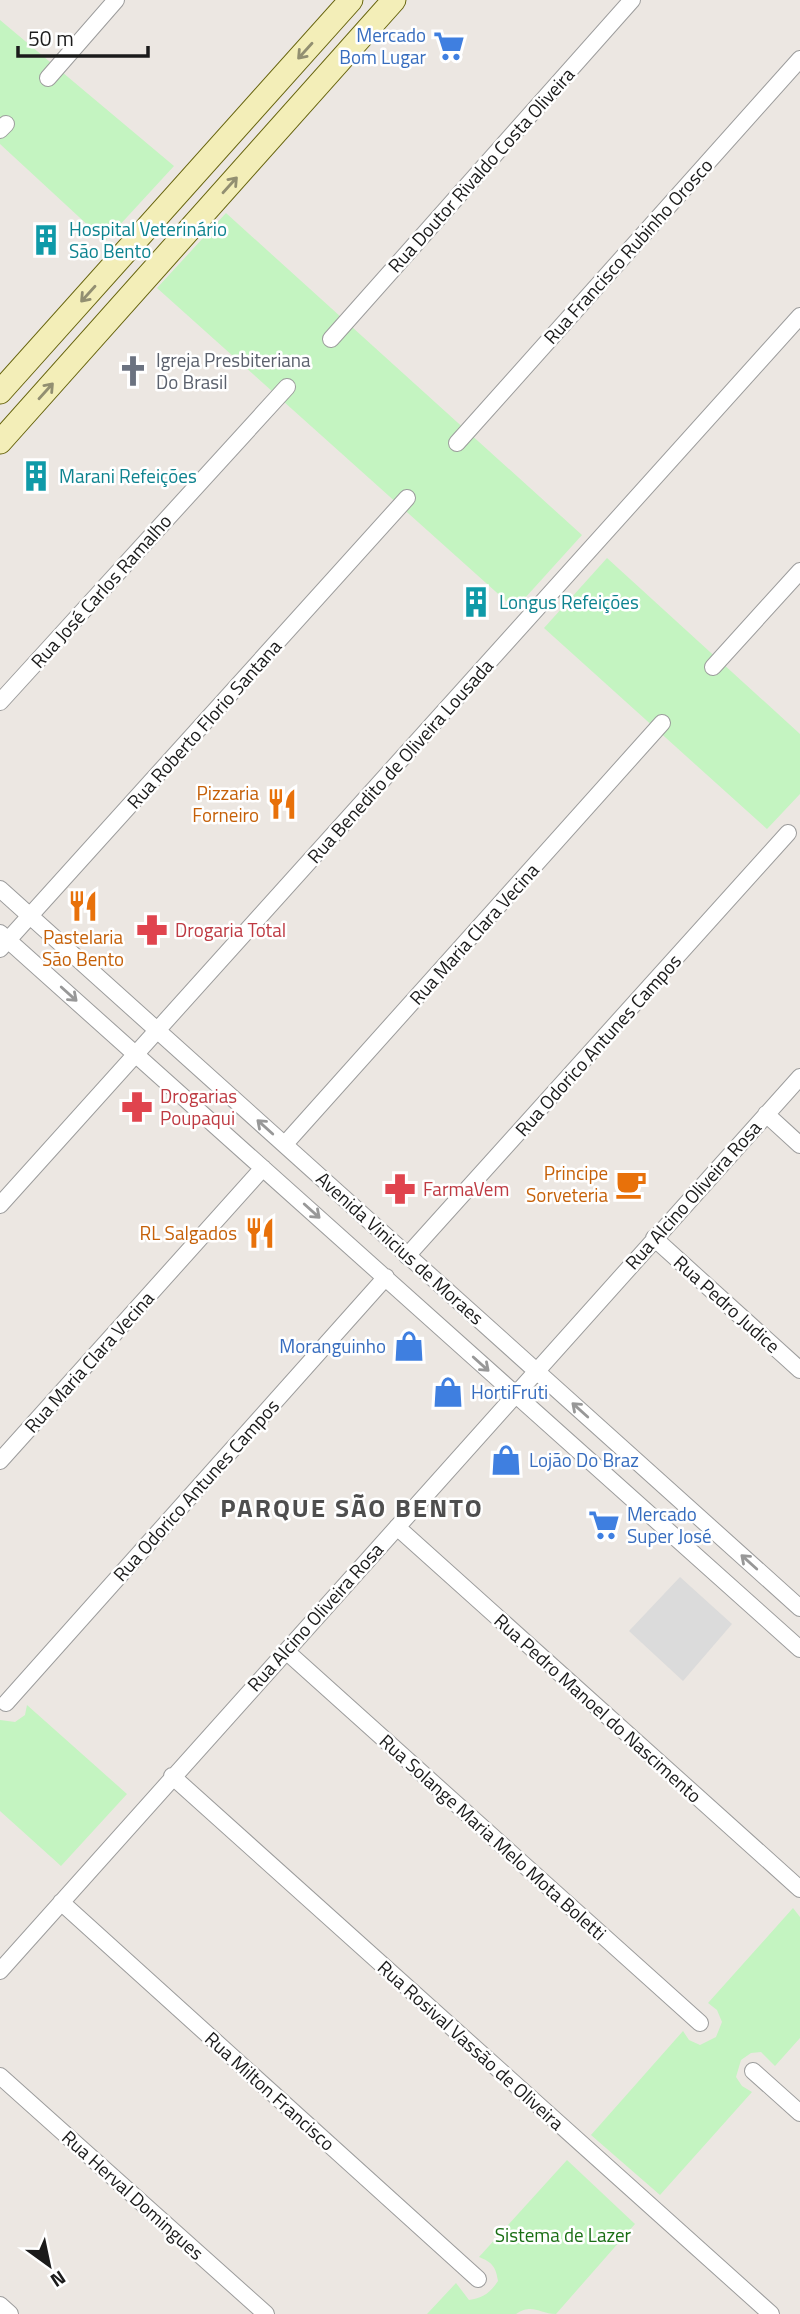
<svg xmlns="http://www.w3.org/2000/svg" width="800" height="2314" font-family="'Titillium Web',sans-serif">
	<rect width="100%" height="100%" fill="#ece7e2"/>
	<!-- park -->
	<path fill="#c4f4c1" d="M0 20 174 166 105 241 0 144Z
		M226 213 582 535 515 609 157 288Z
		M607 558 800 734V794L767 829 544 628Z
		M27 1705 127 1794 61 1866 0 1811V1720L15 1722 25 1715Z
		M793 1908 800 1917V2038L775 2066 761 2052 751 2053 741 2060 736 2077 742 2086 752 2092 660 2195 591 2135 683 2031 689 2040 700 2045 716 2037 722 2022 717 2010 708 2003Z
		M567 2160 635 2224 556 2314C539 2314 533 2303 516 2314H427L456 2283 469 2300C483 2298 490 2293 498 2281 496 2267 492 2262 479 2257Z"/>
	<!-- parking -->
	<path fill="#dbdbdb" d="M680 1577 732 1624 683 1681 629 1631Z"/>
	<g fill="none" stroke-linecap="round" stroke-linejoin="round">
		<defs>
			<path id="minor" d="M48 78 116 0
				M0 130 6 124
				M331 339 632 0
				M457 443 800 59
				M713 667 800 571
				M0 702 287 387
				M0 889 800 1608
				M0 933 800 1649
				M0 949 407 498
				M766 1114 800 1145
				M285 1144 662 723
				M0 1205 800 316
				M654 1238 800 1370
				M407 1256 788 833
				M0 1461 263 1168
				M397 1527 800 1889
				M286 1651 700 2023
				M6 1703 386 1277
				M172 1776 771 2314
				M61 1902 478 2279
				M0 1971 800 1077
				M753 2071 800 2113
				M0 2076 266 2314
				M0 2305 10 2314"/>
			<path id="secondary" d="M0 392 351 0
				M0 442 394 0"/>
		</defs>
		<!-- minor casing -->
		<use href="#minor" stroke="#9c9c9c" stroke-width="18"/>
		<!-- secondary casing -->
		<use href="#secondary" stroke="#67640e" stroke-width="25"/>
		<!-- minor -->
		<use href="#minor" stroke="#fff" stroke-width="16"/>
		<!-- secondary -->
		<use href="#secondary" stroke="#f3eeb8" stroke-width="23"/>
	</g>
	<!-- one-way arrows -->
	<defs><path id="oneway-shaft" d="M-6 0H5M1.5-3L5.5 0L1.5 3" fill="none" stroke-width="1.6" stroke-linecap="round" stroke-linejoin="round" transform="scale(1.75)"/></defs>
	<g stroke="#928f71">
		<use href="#oneway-shaft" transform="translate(305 51) rotate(132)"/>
		<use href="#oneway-shaft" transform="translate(230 185) rotate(-48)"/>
		<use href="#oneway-shaft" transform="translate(88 294) rotate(132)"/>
		<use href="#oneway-shaft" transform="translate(46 391) rotate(-48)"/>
	</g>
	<g stroke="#989898">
		<use href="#oneway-shaft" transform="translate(69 994) rotate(42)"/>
		<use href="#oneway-shaft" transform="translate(265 1127) rotate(-138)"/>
		<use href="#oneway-shaft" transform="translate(312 1211) rotate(42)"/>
		<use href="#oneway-shaft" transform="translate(481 1364) rotate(42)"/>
		<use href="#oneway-shaft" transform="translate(580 1410) rotate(-138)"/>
		<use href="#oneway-shaft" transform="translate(749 1562) rotate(-138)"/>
	</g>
	<!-- icons -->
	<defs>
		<symbol id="supermarket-bare" viewBox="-9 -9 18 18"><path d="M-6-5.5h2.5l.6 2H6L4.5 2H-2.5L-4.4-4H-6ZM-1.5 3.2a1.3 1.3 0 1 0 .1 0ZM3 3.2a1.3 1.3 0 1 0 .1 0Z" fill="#3f7fe0" stroke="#fff" stroke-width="2.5" paint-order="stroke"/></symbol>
		<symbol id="building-bare" viewBox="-9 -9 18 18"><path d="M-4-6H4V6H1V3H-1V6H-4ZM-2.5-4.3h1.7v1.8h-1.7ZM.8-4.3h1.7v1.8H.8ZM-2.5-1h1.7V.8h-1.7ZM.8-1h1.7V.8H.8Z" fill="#0f9aa8" stroke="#fff" stroke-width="2.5" paint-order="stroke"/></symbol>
		<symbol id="church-bare" viewBox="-9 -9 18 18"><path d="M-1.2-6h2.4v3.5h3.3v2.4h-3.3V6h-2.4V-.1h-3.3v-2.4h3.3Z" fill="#6b7280" stroke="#fff" stroke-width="2.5" paint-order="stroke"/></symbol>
		<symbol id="restaurant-bare" viewBox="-9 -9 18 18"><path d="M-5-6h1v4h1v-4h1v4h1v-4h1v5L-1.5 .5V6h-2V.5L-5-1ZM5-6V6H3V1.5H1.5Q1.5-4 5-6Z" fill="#e8710a" stroke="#fff" stroke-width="2.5" paint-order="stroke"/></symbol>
		<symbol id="pharmacy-bare" viewBox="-9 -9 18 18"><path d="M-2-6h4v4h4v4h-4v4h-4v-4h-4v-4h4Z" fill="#e0444e" stroke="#fff" stroke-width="2.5" paint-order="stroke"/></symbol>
		<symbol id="cafe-bare" viewBox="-9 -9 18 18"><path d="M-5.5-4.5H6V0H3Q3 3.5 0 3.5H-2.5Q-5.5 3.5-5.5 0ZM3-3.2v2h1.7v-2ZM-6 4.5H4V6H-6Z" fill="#e8710a" stroke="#fff" stroke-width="2.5" paint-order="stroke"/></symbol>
		<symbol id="shop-bare" viewBox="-9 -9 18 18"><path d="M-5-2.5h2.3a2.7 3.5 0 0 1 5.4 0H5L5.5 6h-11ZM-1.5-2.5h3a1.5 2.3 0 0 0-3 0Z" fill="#3f7fe0" stroke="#fff" stroke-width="2.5" paint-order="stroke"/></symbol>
	</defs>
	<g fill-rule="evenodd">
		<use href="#supermarket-bare" x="427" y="24" width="44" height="44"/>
		<use href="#building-bare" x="24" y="218" width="44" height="44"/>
		<use href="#church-bare" x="111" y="349" width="44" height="44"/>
		<use href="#building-bare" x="14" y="454" width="44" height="44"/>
		<use href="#building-bare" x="454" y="580" width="44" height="44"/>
		<use href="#restaurant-bare" x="260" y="782" width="44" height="44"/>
		<use href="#restaurant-bare" x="61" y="884" width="44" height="44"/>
		<use href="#pharmacy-bare" x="130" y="908" width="44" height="44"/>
		<use href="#pharmacy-bare" x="115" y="1085" width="44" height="44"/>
		<use href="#cafe-bare" x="609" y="1162" width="44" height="44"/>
		<use href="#pharmacy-bare" x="378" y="1167" width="44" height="44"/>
		<use href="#restaurant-bare" x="238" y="1211" width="44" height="44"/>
		<use href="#shop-bare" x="387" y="1324" width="44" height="44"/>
		<use href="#shop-bare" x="426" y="1370" width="44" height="44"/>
		<use href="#shop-bare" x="484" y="1438" width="44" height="44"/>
		<use href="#supermarket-bare" x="582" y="1503" width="44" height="44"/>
	</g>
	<g text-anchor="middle" stroke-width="5" stroke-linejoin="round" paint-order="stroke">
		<!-- shop labels -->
		<g font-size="19" fill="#366cbe" stroke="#fff" text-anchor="start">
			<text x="426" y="42" text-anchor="end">Mercado<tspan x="426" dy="22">Bom Lugar</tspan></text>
			<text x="386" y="1353" text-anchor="end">Moranguinho</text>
			<text x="471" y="1399">HortiFruti</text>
			<text x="529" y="1467">Lojão Do Braz</text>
			<text x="627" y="1521">Mercado<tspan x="627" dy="22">Super José</tspan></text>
		</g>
		<!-- street labels -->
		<g font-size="19" fill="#1b1b1b" stroke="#fff">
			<text transform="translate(481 170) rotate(-48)" y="7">Rua Doutor Rivaldo Costa Oliveira</text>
			<text transform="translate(628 251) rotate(-48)" y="7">Rua Francisco Rubinho Orosco</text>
			<text transform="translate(101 591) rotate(-48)" y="7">Rua José Carlos Ramalho</text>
			<text transform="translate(204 724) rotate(-48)" y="7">Rua Roberto Florio Santana</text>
			<text transform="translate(400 761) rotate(-48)" y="7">Rua Benedito de Oliveira Lousada</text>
			<text transform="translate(474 934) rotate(-48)" y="7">Rua Maria Clara Vecina</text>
			<text transform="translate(598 1045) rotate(-48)" y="7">Rua Odorico Antunes Campos</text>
			<text transform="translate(693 1195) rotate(-48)" y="7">Rua Alcino Oliveira Rosa</text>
			<text transform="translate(400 1248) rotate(42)" y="7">Avenida Vinicius de Moraes</text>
			<text transform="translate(727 1304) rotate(42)" y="7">Rua Pedro Judice</text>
			<text transform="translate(89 1362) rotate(-48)" y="7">Rua Maria Clara Vecina</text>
			<text transform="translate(196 1490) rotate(-48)" y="7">Rua Odorico Antunes Campos</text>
			<text transform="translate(315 1617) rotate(-48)" y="7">Rua Alcino Oliveira Rosa</text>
			<text transform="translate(598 1708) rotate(42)" y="7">Rua Pedro Manoel do Nascimento</text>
			<text transform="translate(493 1837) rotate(42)" y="7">Rua Solange Maria Melo Mota Boletti</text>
			<text transform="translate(471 2045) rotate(42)" y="7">Rua Rosival Vassão de Oliveira</text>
			<text transform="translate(270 2091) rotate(42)" y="7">Rua Milton Francisco</text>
			<text transform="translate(133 2195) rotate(42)" y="7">Rua Herval Domingues</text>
		</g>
		<!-- culture labels -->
		<g font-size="19" fill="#0d838f" stroke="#fff" text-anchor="start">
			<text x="69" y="236">Hospital Veterinário<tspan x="69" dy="22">São Bento</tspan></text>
			<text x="59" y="483">Marani Refeições</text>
			<text x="499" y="609">Longus Refeições</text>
		</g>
		<!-- worship labels -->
		<g font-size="19" fill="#5b616d" stroke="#fff" text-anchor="start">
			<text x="156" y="367">Igreja Presbiteriana<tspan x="156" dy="22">Do Brasil</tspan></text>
		</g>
		<!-- food labels -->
		<g font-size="19" fill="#c56008" stroke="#fff" text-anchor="end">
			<text x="259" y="800">Pizzaria<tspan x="259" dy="22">Forneiro</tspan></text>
			<text x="83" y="944" text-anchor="middle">Pastelaria<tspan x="83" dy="22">São Bento</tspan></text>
			<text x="608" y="1180">Principe<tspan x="608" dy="22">Sorveteria</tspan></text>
			<text x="237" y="1240">RL Salgados</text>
		</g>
		<!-- health labels -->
		<g font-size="19" fill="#be3a42" stroke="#fff" text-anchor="start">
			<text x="175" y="937">Drogaria Total</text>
			<text x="160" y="1103">Drogarias<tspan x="160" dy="22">Poupaqui</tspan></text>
			<text x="423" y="1196">FarmaVem</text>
		</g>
		<!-- park labels -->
		<g font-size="19" fill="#196e14" stroke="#fff">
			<text x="563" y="2242">Sistema de Lazer</text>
		</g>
		<!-- district labels -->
		<g font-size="26" font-weight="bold" letter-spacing="2" fill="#4e4e4e" stroke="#fff">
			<text x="352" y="1517">PARQUE SÃO BENTO</text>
		</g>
	</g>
	<!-- north arrow -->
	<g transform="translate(49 2265) rotate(147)" stroke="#ffffff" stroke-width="5" paint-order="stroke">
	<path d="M0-5L12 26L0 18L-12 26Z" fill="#1b1b1b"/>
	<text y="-10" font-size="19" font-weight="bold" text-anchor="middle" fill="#1b1b1b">N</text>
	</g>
	<!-- scale -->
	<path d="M18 46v10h130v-10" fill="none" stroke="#1b1b1b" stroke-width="3.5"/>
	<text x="28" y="46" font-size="21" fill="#1b1b1b" stroke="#ffffff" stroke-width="5" paint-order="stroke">50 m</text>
</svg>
